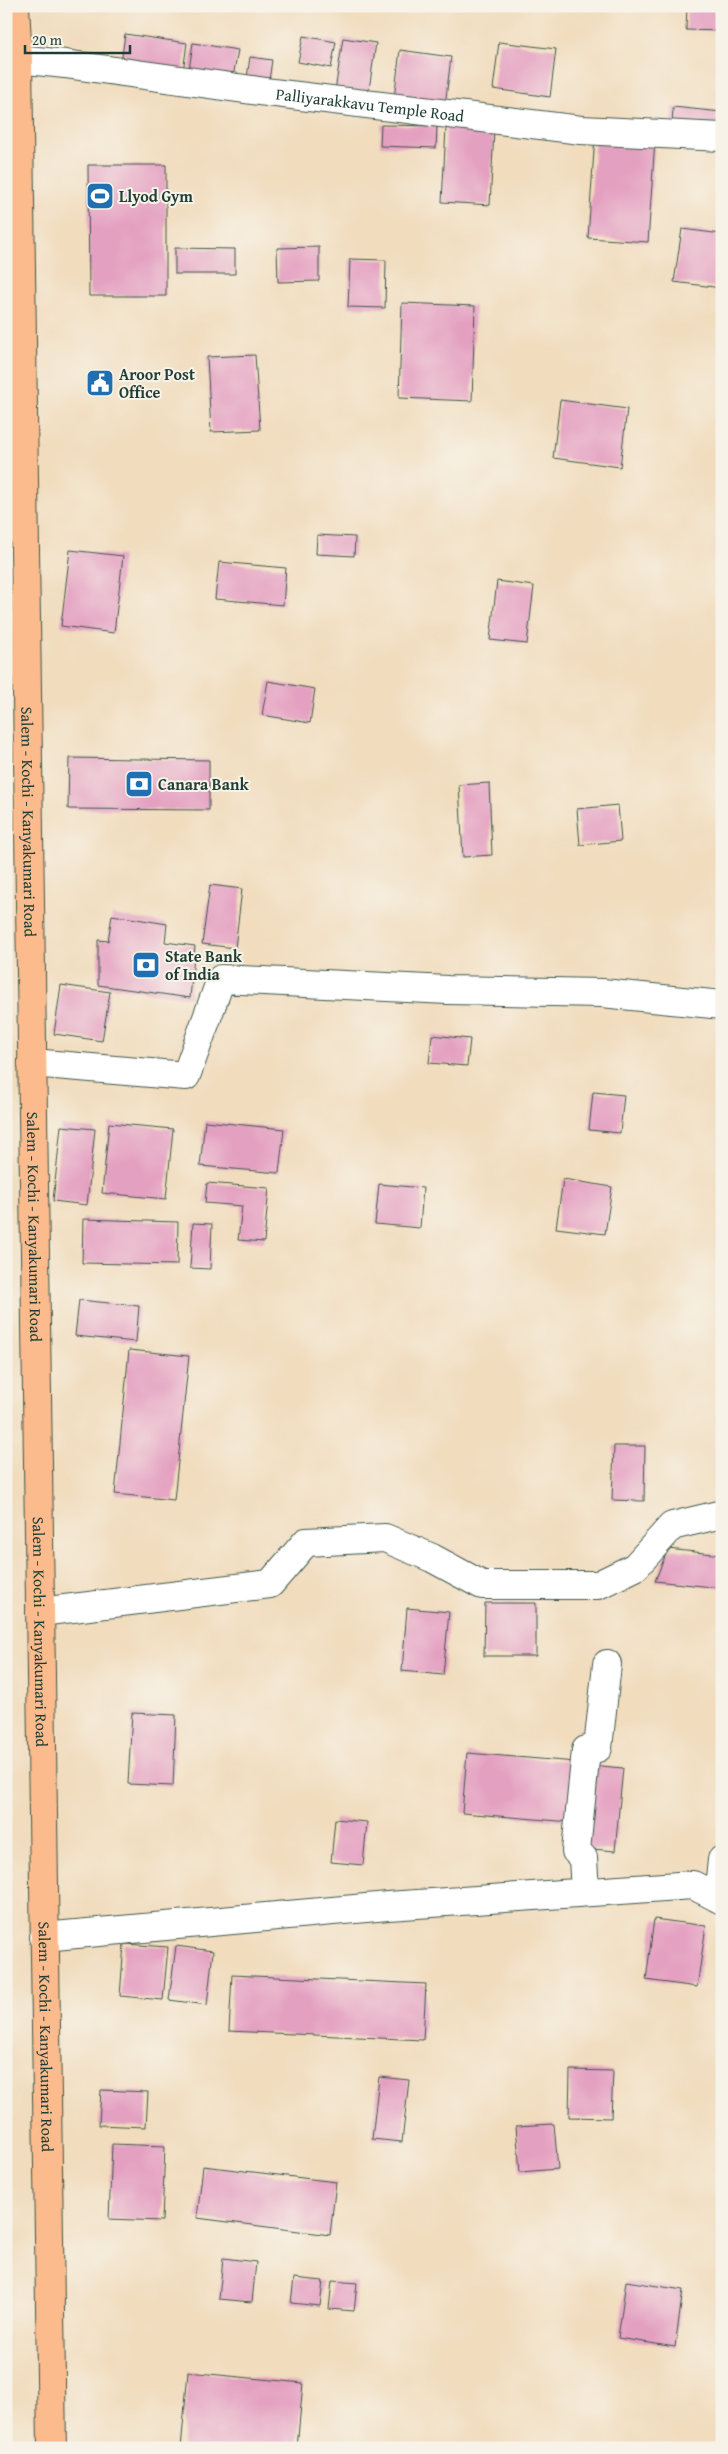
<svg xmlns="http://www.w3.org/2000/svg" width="728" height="2454" font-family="'Gentium Book Plus',serif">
	<rect width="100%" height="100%" fill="#f7f3e8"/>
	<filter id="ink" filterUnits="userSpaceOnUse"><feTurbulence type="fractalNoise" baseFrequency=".02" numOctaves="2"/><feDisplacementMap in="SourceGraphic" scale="10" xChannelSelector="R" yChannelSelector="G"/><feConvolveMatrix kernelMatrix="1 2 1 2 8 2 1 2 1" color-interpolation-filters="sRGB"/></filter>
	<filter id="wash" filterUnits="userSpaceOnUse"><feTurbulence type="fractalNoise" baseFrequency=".0096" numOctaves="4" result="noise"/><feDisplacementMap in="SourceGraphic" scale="20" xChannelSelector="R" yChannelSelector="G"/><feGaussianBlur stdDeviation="1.12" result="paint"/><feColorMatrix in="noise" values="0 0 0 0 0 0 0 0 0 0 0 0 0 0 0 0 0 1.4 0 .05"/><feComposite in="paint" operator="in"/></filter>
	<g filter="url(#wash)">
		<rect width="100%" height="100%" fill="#f1dcbd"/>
		<g id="blocks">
			<!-- building -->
			<path fill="#e4a0c1" d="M687 6H722V31L686 30Z
				M125 34 187 43 183 72 121 63Z
				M303 36 336 42 331 68 298 62Z
				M343 38 376 43 368 96 335 91Z
				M499 42 556 49 550 97 493 89Z
				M193 43 238 50 233 77 189 70Z
				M400 50 451 57 445 106 394 99Z
				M250 57 272 60 269 81 247 78Z
				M673 107 722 112V130L672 126Z
				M381 125 437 126 436 148 380 146Z
				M446 128 494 130 490 205 442 202Z
				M595 136 655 140 648 242 588 238Z
				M88 165H166V296H89Z
				M682 229 722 234V288L674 282Z
				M319 247V281L278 282 277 248Z
				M175 248 235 249V274H175Z
				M350 259 386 260 385 308 348 307Z
				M402 303 475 306 472 401 399 398Z
				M255 355 260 430 211 432 207 357Z
				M560 400 627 409 620 467 553 458Z
				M317 535 355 537 354 556 316 554Z
				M70 550 123 556 114 633 61 626Z
				M219 562 286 568 283 605 215 599Z
				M497 581 534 586 527 644 490 640Z
				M268 681 315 689 310 723 262 715Z
				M69 758 209 760V810L68 809Z
				M489 783 492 855 463 857 459 785Z
				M618 805 621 841 580 845 577 809Z
				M210 885 242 889 235 948 202 944Z
				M112 915 167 924 165 942 195 946 190 998 98 985V940L108 941Z
				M61 985 110 992 102 1041 54 1034Z
				M432 1035 470 1039 467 1066 429 1063Z
				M593 1092 624 1095 620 1133 589 1130Z
				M205 1121 284 1129 279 1173 200 1166Z
				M109 1123 173 1129 166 1199 102 1193Z
				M61 1126 95 1129 87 1205 53 1201Z
				M563 1179 612 1187 605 1234 556 1228Z
				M207 1183 269 1188 264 1242 238 1240 242 1206 205 1203Z
				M379 1184 423 1188 420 1228 375 1224Z
				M83 1219 178 1222 177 1265 82 1263Z
				M193 1223 212 1224 210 1269 190 1268Z
				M79 1300 139 1306 136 1342 75 1336Z
				M129 1350 189 1356 174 1500 115 1494Z
				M614 1446H645L644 1501 612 1500Z
				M668 1549 722 1555V1588L655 1581Z
				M485 1603H536V1656H484Z
				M407 1608 449 1612 443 1675 402 1671Z
				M132 1713 176 1715 173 1786 128 1784Z
				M467 1753 576 1762 571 1822 462 1813Z
				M589 1765 623 1768 615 1851 581 1848Z
				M335 1819 367 1822 363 1865 331 1862Z
				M654 1919 706 1926 697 1987 646 1980Z
				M124 1944 168 1947 163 2000 120 1996Z
				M176 1946 213 1951 207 2005 169 2000Z
				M232 1975 426 1984 423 2040 229 2031Z
				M570 2070 613 2071 611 2118 569 2117Z
				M379 2077 409 2080 402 2142 372 2139Z
				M101 2090 148 2092 146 2127 99 2125Z
				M554 2124 558 2169 520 2172 516 2126Z
				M112 2144 165 2146 162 2221 109 2219Z
				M203 2166 336 2182 330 2235 197 2218Z
				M223 2258 256 2262 252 2302 219 2299Z
				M294 2278 323 2281 320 2306 291 2303Z
				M332 2281 357 2283 354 2311 329 2309Z
				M626 2281 683 2290 675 2347 618 2338Z
				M188 2372 303 2383 297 2448H181Z"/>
		</g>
	</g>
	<g filter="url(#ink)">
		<use href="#blocks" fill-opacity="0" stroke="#3e5549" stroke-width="1"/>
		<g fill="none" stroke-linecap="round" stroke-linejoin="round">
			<defs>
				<path id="minor" d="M32 1063 186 1076 221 979 448 990 602 993 722 1005
					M40 1612 270 1584 306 1542 385 1538 432 1558 482 1585H598L635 1567 672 1526 722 1514
					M585 1892 583 1858 576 1851 586 1750 598 1748 607 1664
					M718 1898 722 1860
					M43 1937 388 1906 693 1885 722 1900"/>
				<g id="tertiary">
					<path id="s1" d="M18 59 65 64 266 92 581 130 722 137"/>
				</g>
				<g id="trunk">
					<path id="s2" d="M15 6 18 59 52 2448"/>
				</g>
			</defs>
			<!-- minor casing -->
			<use href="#minor" stroke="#3e5549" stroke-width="30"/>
			<!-- tertiary casing -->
			<use href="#tertiary" stroke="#3e5549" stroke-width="30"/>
			<!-- trunk casing -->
			<use href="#trunk" stroke="#3e5549" stroke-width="30"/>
			<!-- minor -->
			<use href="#minor" stroke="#fff" stroke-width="28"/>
			<!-- tertiary -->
			<use href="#tertiary" stroke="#fff" stroke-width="28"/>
			<!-- trunk -->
			<use href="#trunk" stroke="#fbbb8c" stroke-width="28"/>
		</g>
	</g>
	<!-- icons -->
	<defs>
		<symbol id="stadium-square" viewBox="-11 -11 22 22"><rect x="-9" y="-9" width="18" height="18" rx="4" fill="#1f6fb2" stroke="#f7f3e8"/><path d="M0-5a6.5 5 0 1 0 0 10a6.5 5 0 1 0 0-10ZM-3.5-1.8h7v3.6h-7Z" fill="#fff"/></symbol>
		<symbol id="civic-square" viewBox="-11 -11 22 22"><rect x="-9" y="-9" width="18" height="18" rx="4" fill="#1f6fb2" stroke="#f7f3e8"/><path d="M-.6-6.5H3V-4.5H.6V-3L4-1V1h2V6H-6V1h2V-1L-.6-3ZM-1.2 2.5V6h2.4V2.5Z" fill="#fff"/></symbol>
		<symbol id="bank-square" viewBox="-11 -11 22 22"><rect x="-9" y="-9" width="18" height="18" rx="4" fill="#1f6fb2" stroke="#f7f3e8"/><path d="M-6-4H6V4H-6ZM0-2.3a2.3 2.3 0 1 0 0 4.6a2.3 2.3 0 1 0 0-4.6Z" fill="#fff"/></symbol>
	</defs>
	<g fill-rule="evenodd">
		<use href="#stadium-square" x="84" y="180" width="32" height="32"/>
		<use href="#civic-square" x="84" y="367" width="32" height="32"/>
		<use href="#bank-square" x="123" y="768" width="32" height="32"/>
		<use href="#bank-square" x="130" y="949" width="32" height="32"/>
	</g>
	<g text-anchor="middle" stroke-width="4" stroke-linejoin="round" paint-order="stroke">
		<!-- street labels -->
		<g font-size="16" fill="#1f3d34" stroke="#f7f3e8">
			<text dy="6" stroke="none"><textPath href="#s1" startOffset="355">Palliyarakkavu Temple Road</textPath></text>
			<text dy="6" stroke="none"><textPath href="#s2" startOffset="816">Salem - Kochi - Kanyakumari Road</textPath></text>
			<text dy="6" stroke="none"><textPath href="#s2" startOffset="1221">Salem - Kochi - Kanyakumari Road</textPath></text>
			<text dy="6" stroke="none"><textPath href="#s2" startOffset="1626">Salem - Kochi - Kanyakumari Road</textPath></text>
			<text dy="6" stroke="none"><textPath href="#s2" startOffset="2031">Salem - Kochi - Kanyakumari Road</textPath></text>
		</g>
		<!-- poi labels -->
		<g font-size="16" font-weight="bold" fill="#1f3d34" stroke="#f7f3e8" text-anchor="start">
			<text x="119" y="202">Llyod Gym</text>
			<text x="119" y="380">Aroor Post<tspan x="119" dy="18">Office</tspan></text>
			<text x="158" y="790">Canara Bank</text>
			<text x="165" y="962">State Bank<tspan x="165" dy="18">of India</tspan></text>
		</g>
	</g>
	<!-- margin -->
	<rect width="728" height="2454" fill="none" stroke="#f7f3e8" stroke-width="25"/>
	<!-- scale -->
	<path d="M25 45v8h105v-8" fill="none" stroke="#1f3d34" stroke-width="2.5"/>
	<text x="32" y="45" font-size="15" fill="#1f3d34" stroke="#f7f3e8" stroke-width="4" paint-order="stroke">20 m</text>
</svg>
